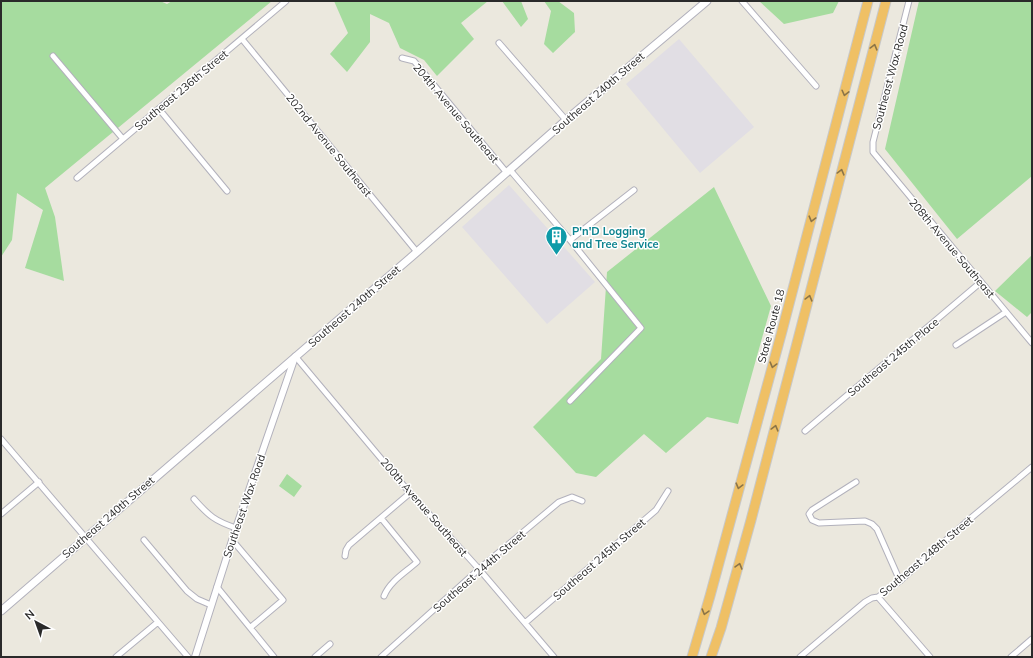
<svg xmlns="http://www.w3.org/2000/svg" width="1033" height="658" font-family="Mulish,sans-serif">
	<rect width="100%" height="100%" fill="#ebe8de"/>
	<!-- industrial -->
	<path fill="#e1dee4" d="M679 39 754 127 700 173 626 84Z
		M509 185 595 282 547 324 462 227Z"/>
	<!-- green -->
	<path fill="#a6dc9f" d="M1 1H160L167 4 172 1H272L45 188 55 217 64 281 25 268 43 210 17 193 12 240 1 257Z
		M334 1H488L461 23 474 39 437 76 424 60 400 48 389 23 370 14V42L347 72 330 54 348 33Z
		M502 1H521L528 19 521 27Z
		M544 1H558L574 13 575 32 553 53 544 44 551 11Z
		M759 1H839L833 13 784 24Z
		M919 1H1032V176L957 239 885 149Z
		M714 187 771 306 738 424 707 417 666 453 644 434 596 477 576 473 533 427 601 359 607 272Z
		M1032 255V312L1027 317 995 291Z
		M287 474 302 486 294 497 279 486Z"/>
	<g fill="none" stroke-linecap="round" stroke-linejoin="round">
		<defs>
			<path id="minor" d="M742 1 816 86
				M909 1 873 142V152L1032 343
				M242 39 417 252
				M499 43 566 120
				M53 56 123 139
				M402 58 414 61 507 173
				M159 109 227 191
				M510 170 570 240 641 328 570 401
				M77 178 286 1
				M570 240 634 190
				M956 345 1006 312
				M295 356 410 493 479 569 554 657
				M805 431 981 282
				M1 439 188 657
				M856 482 812 510 809 514 812 520 819 523 865 521 872 524 877 529 900 581
				M194 499C209 516 215 521 236 528
				M1 514 39 482
				M381 518 417 562C406 572 390 581 384 596
				M144 540 187 591 197 599 211 605
				M233 541 283 600 251 627
				M345 556 346 550 349 545 410 493
				M217 587 274 657
				M878 597 930 657
				M525 623 656 510 668 491
				M116 657 158 622
				M315 657 330 644
				M381 657 479 569 559 502 572 497 582 501
				M800 657 865 602 872 598 878 597 900 581 965 523 1032 467
				M1011 657 1032 639"/>
			<path id="tertiary" d="M195 657 236 528 295 357"/>
			<path id="secondary" d="M1 611 417 252 566 120 707 1"/>
			<path id="motorway" d="M692 657 710 596 782 331 868 1
				M711 657 721 628 751 520 886 1"/>
		</defs>
		<!-- minor casing -->
		<use href="#minor" stroke="#b2b1bc" stroke-width="7"/>
		<!-- tertiary casing -->
		<use href="#tertiary" stroke="#b2b1bc" stroke-width="8"/>
		<!-- secondary casing -->
		<use href="#secondary" stroke="#b2b1bc" stroke-width="9"/>
		<!-- motorway casing -->
		<use href="#motorway" stroke="#c8c8c8" stroke-width="11"/>
		<!-- minor -->
		<use href="#minor" stroke="#fff" stroke-width="5"/>
		<!-- tertiary -->
		<use href="#tertiary" stroke="#fff" stroke-width="6"/>
		<!-- secondary -->
		<use href="#secondary" stroke="#fff" stroke-width="7"/>
		<!-- motorway -->
		<use href="#motorway" stroke="#efc065" stroke-width="9"/>
	</g>
	<!-- one-way arrows -->
	<defs><path id="oneway-chevron" d="M-2-3.5L2.5 0L-2 3.5" fill="none" stroke-width="1.6" stroke-linecap="round" stroke-linejoin="round"/></defs>
	<g stroke="#8c7548">
		<use href="#oneway-chevron" transform="translate(874 47) rotate(-75)"/>
		<use href="#oneway-chevron" transform="translate(845 93) rotate(104)"/>
		<use href="#oneway-chevron" transform="translate(841 172) rotate(-75)"/>
		<use href="#oneway-chevron" transform="translate(812 219) rotate(105)"/>
		<use href="#oneway-chevron" transform="translate(809 298) rotate(-75)"/>
		<use href="#oneway-chevron" transform="translate(773 365) rotate(105)"/>
		<use href="#oneway-chevron" transform="translate(775 428) rotate(-75)"/>
		<use href="#oneway-chevron" transform="translate(739 486) rotate(105)"/>
		<use href="#oneway-chevron" transform="translate(739 566) rotate(-74)"/>
		<use href="#oneway-chevron" transform="translate(705 612) rotate(106)"/>
	</g>
	<!-- icons -->
	<defs>
		<symbol id="building-pin" viewBox="-11 -11 22 30"><path d="M0 17L-7.5 6A9.5 9.5 0 1 1 7.5 6Z" fill="#0f9aa8" stroke="#fff"/><path d="M-4-6H4V6H1V3H-1V6H-4ZM-2.5-4.3h1.7v1.8h-1.7ZM.8-4.3h1.7v1.8H.8ZM-2.5-1h1.7V.8h-1.7ZM.8-1h1.7V.8H.8Z" fill="#fff"/></symbol>
	</defs>
	<g fill-rule="evenodd">
		<use href="#building-pin" x="544" y="224" width="25" height="34"/>
	</g>
	<g text-anchor="middle" stroke-width="3" stroke-linejoin="round" paint-order="stroke">
		<!-- street labels -->
		<g font-size="11" fill="#2a2a2a" stroke="#fff">
			<text transform="translate(890 77) rotate(-75)" y="4">Southeast Wax Road</text>
			<text transform="translate(181 90) rotate(-40)" y="4">Southeast 236th Street</text>
			<text transform="translate(598 93) rotate(-41)" y="4">Southeast 240th Street</text>
			<text transform="translate(456 113) rotate(50)" y="4">204th Avenue Southeast</text>
			<text transform="translate(329 145) rotate(51)" y="4">202nd Avenue Southeast</text>
			<text transform="translate(952 248) rotate(50)" y="4">208th Avenue Southeast</text>
			<text transform="translate(354 306) rotate(-41)" y="4">Southeast 240th Street</text>
			<text transform="translate(771 326) rotate(-75)" y="4">State Route 18</text>
			<text transform="translate(893 357) rotate(-40)" y="4">Southeast 245th Place</text>
			<text transform="translate(244 506) rotate(-71)" y="4">Southeast Wax Road</text>
			<text transform="translate(424 507) rotate(49)" y="4">200th Avenue Southeast</text>
			<text transform="translate(108 517) rotate(-41)" y="4">Southeast 240th Street</text>
			<text transform="translate(926 556) rotate(-40)" y="4">Southeast 248th Street</text>
			<text transform="translate(599 559) rotate(-41)" y="4">Southeast 245th Street</text>
			<text transform="translate(479 571) rotate(-41)" y="4">Southeast 244th Street</text>
		</g>
		<!-- culture labels -->
		<g font-size="11" font-weight="bold" fill="#0d838f" stroke="#fff" text-anchor="start">
			<text x="572" y="235">P'n'D Logging<tspan x="572" dy="13">and Tree Service</tspan></text>
		</g>
	</g>
	<!-- border -->
	<rect width="1033" height="658" fill="none" stroke="#2a2a2a" stroke-width="4"/>
	<!-- north arrow -->
	<g transform="translate(36 622) rotate(319)" stroke="#ffffff" stroke-width="3" paint-order="stroke">
	<path d="M0-3L7 15L0 10L-7 15Z" fill="#2a2a2a"/>
	<text y="-6" font-size="11" font-weight="bold" text-anchor="middle" fill="#2a2a2a">N</text>
	</g>
</svg>
